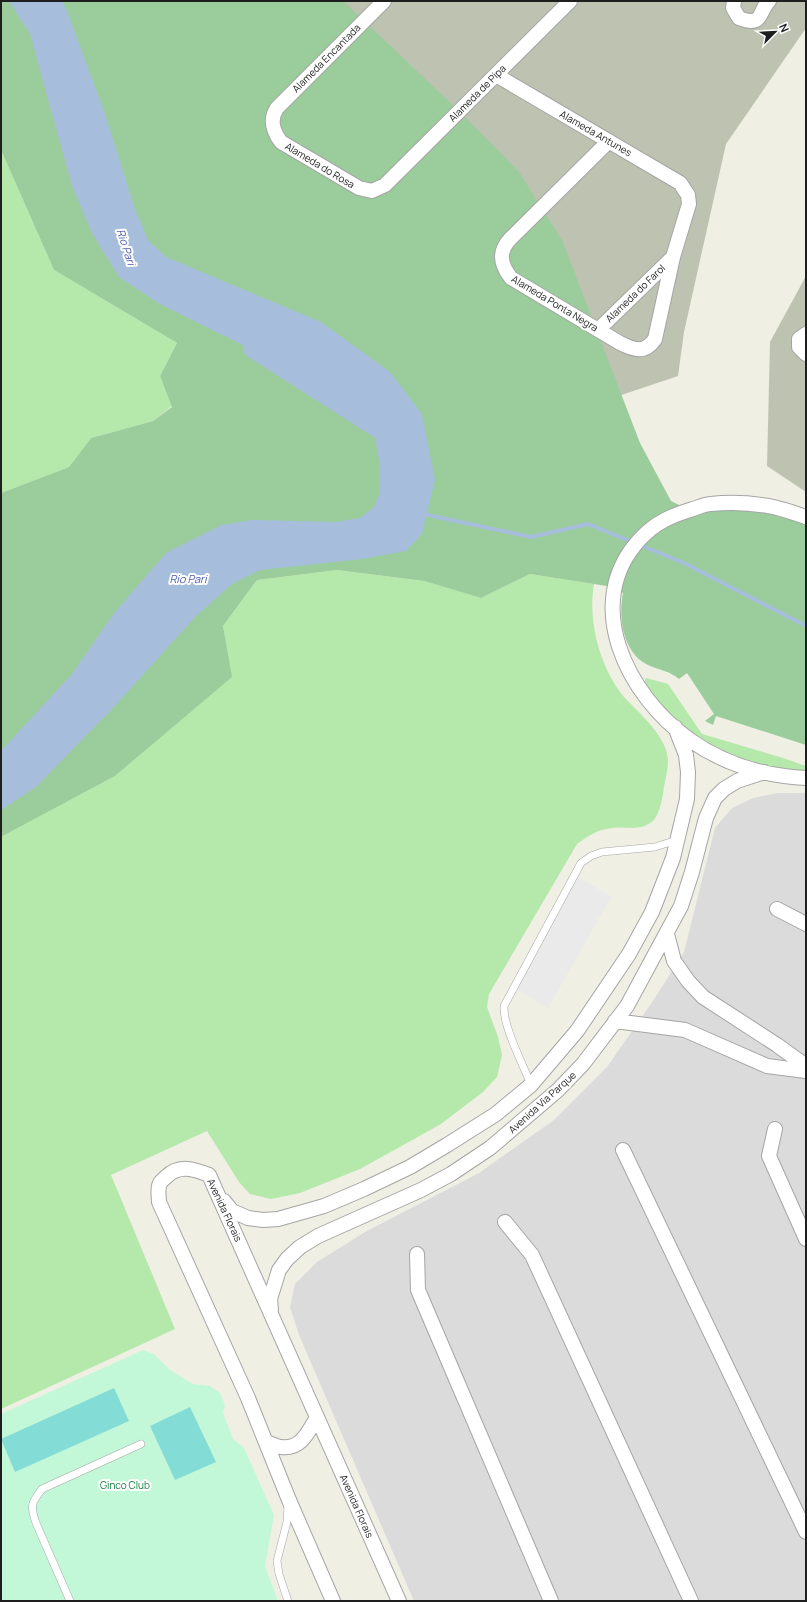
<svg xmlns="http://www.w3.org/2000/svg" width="807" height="1602" font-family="Manrope,sans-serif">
	<rect width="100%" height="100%" fill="#efefe4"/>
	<!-- residential -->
	<path fill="#dcdbdb" d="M777 793H806V1601H414L299 1335 290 1307 295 1284 317 1262 365 1232 479 1173 554 1120 607 1067 653 1001 684 952 715 828 732 808 753 798Z"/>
	<!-- construction -->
	<path fill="#bdc3b0" d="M102 1H806V28L726 144 684 332 678 376 529 426Z
		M806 276V492L767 466 770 342Z"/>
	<!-- grass -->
	<path fill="#b5e8ab" d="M1 150 54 270 177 343 160 376 172 406 153 421 91 438 69 467 1 493Z
		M337 570 424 581 481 598 530 574 594 584C589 613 595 645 608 672 612 680 618 690 624 697 639 713 668 737 668 761 668 771 664 783 663 794 661 803 659 818 650 823 639 831 625 826 612 828 596 830 590 835 577 844L489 994 487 1007 498 1037 502 1055 497 1077 483 1092 441 1124 360 1169 300 1193 271 1199 250 1194 239 1182 207 1131 111 1175 175 1329 1 1409V837L115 776 231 677 223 626 257 580Z
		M646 678 668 684 702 734 783 758 806 766V773C793 771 779 771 766 768 734 761 699 743 675 720 664 710 655 697 645 685V679Z"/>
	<!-- forest -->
	<path fill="#9acd9b" d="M1 1H343L458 110 519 172 562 240 640 443 671 501 689 510 704 512 739 508 781 515 806 524V745L716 716 713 725 705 721 714 714 687 673 679 679C670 671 659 670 648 665 623 653 618 618 623 593L613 587 530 574 481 598 424 581 337 570 257 580 223 626 232 677 115 776 1 837V493L69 467 91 438 153 421 172 407 160 376 177 343 54 270 1 150Z"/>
	<!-- park -->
	<path fill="#c2f8d8" d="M143 1350 154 1354 170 1370 193 1384 210 1386 220 1393 225 1405 223 1413 233 1439 244 1448 274 1515 265 1566 278 1601H1V1414Z"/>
	<!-- pitch -->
	<path fill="#84dcd7" d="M114 1388 129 1421 15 1472 1 1439Z
		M190 1407 216 1462 175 1480 150 1426Z"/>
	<!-- parking -->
	<path fill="#eaeaea" d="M575 875 611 897 548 1008 514 988Z"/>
	<!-- water -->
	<path fill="#a6bedc" d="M9 1H62L67 11 104 111 135 209 148 240 166 257 321 322 390 372 422 414 435 480 422 534 406 551 362 559 260 570 232 584 195 617 114 707 36 787 1 810V751L72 674 115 612 166 553 222 525 252 520 336 522 360 518 374 507 380 492 379 460 373 425 355 403 330 388 158 303 119 277 93 235 72 186 30 34Z"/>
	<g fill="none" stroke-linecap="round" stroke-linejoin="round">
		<!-- stream -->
		<path stroke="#a6bedc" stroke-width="4" d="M423 514 531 537 588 524 684 563 806 626"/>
		<!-- river -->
		<path stroke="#a6bedc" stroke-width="24" d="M255 347 388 432 389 441"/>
		<defs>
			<path id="service" d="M531 1085C523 1064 503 1027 504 1006L581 863 591 856 602 852 655 847 677 840
				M70 1601 36 1523C30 1506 31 1503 42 1489L141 1444
				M288 1601 279 1574 277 1561 287 1522 288 1504"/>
			<path id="minor" d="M384 1 277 108C269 120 273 131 281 142L359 188 372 191 385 185 570 1
				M734 1 733 8 739 18C764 28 758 11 769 1
				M496 75 680 183 688 195 689 204 673 257
				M598 330 673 257 655 339C645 354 634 350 620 343L511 278C500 264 498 252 510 239L609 141
				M806 334 799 339V347L806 354
				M806 517C794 513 781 508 768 506 750 503 729 502 711 504 705 504 699 507 693 509 673 515 656 522 641 538 580 602 627 696 690 740 724 764 764 776 806 778
				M777 909 806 924
				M667 934 674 961 688 981 703 997 777 1045 806 1066
				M615 1021 685 1030 767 1066 806 1071
				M775 1129 769 1156 806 1239
				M623 1150 806 1532
				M224 1201 232 1211 248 1218 263 1220 278 1219 324 1206 364 1189 410 1167 447 1145 496 1114 531 1085 577 1031 629 954 652 912 673 858 687 799 688 772 686 755 675 727
				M505 1222 532 1255 691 1601
				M417 1254 418 1290 551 1601
				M271 1310 270 1299 279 1270 287 1259 300 1247 318 1236 421 1190 451 1174 490 1148 558 1090 583 1064 627 1006 681 906 692 872 706 818 715 798 724 789 737 781 764 772
				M266 1442C271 1443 276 1447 281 1447 301 1450 309 1431 317 1417
				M333 1601 289 1500 248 1398 159 1202C159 1196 157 1189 160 1183 161 1181 164 1179 166 1177 179 1164 194 1169 209 1175L399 1601"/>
		</defs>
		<!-- service casing -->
		<use href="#service" stroke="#a5a5a5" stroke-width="8"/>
		<!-- minor casing -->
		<use href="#minor" stroke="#a5a5a5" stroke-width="16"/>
		<!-- service -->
		<use href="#service" stroke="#fff" stroke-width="7"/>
		<!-- minor -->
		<use href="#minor" stroke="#fff" stroke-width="14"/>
	</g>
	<g text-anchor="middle" stroke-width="4" stroke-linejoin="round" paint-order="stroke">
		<!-- street labels -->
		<g font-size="10" fill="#1e1e1e" stroke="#fff">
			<text transform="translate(326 58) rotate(-45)" y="4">Alameda Encantada</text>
			<text transform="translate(477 93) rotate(-45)" y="4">Alameda de Pipa</text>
			<text transform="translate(596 133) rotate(30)" y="4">Alameda Antunes</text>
			<text transform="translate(320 165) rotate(31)" y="4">Alameda do Rosa</text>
			<text transform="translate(635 293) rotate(-44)" y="4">Alameda do Farol</text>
			<text transform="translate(555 303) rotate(31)" y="4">Alameda Ponta Negra</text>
			<text transform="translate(542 1102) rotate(-42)" y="4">Avenida Via Parque</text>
			<text transform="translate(225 1210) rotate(65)" y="4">Avenida Florais</text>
			<text transform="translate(357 1506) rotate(66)" y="4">Avenida Florais</text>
		</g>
		<!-- park labels -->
		<g font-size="10" fill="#0e7b3a" stroke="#fff">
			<text x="125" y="1489">Ginco Club</text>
		</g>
		<!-- water labels -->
		<g font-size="11" font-style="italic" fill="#4c5dac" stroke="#fff">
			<text transform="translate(126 247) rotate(72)" y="4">Rio Pari</text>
			<text x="188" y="583">Rio Pari</text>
		</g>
	</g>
	<!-- border -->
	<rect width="807" height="1602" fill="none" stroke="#1e1e1e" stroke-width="4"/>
	<!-- north arrow -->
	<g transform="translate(775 32) rotate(66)" stroke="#ffffff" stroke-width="3" paint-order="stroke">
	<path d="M0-3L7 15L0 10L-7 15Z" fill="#1e1e1e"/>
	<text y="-6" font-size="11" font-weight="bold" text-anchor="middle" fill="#1e1e1e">N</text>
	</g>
</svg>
